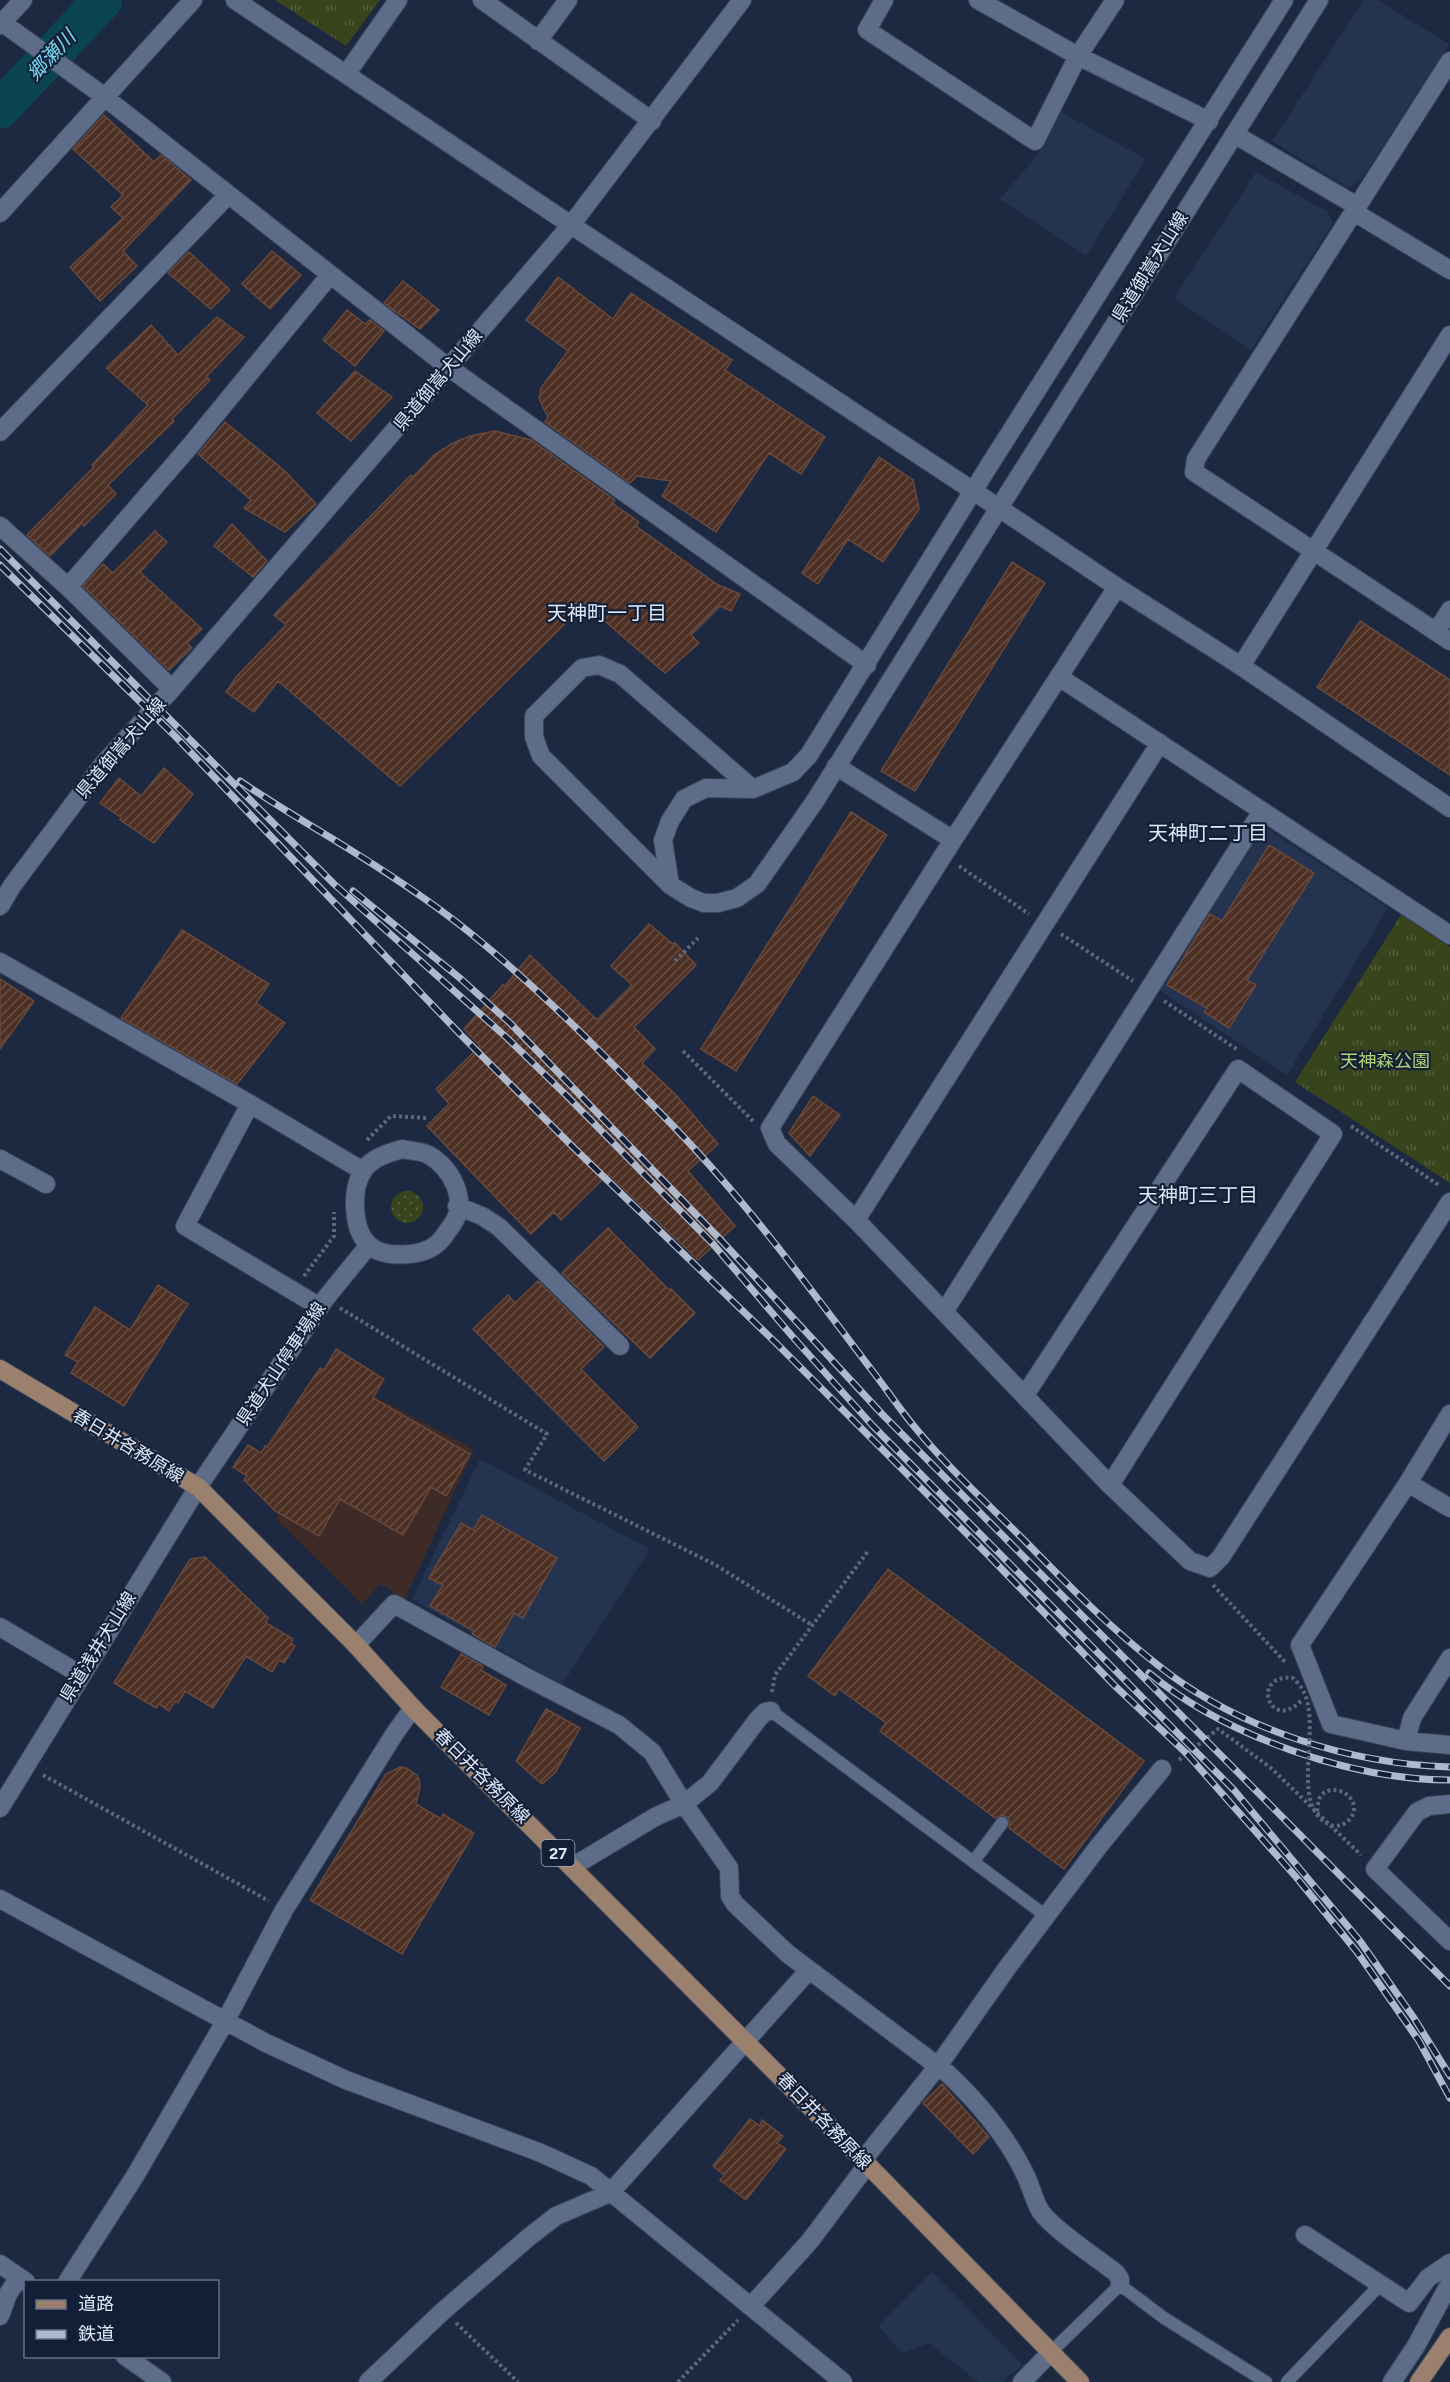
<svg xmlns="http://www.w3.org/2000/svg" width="1450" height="2382" font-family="Figtree,'Noto Sans JP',sans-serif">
	<defs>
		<pattern id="grass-tufts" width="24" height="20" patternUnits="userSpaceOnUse" patternTransform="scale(1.5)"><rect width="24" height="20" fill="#37441c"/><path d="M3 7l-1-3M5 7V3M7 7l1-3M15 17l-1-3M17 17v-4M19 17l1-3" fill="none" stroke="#545f3e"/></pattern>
		<pattern id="garden-dots" width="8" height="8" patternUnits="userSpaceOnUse" patternTransform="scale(1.5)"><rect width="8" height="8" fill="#37441c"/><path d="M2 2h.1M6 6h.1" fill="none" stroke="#545f3e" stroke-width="1.8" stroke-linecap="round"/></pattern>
		<pattern id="building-hatch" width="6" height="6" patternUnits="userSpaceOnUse" patternTransform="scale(1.5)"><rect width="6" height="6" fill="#4d3023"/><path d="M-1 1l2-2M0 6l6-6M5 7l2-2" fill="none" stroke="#664e44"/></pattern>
	</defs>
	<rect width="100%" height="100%" fill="#1c2941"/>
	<!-- built -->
	<path fill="#233350" d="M1364 0H1378L1449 44 1361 180 1348 188 1272 141Z
		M1061 112 1146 159 1086 256 1000 199 1036 157Z
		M1256 172 1328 212 1333 223 1251 350 1174 298Z
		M1257 822 1388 908 1287 1075 1156 988Z
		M480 1459 650 1549 562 1685 412 1599Z
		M932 2272 1023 2365 1002 2382H978L929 2343 902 2353 878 2326Z"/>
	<!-- medical -->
	<path fill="#3e2b28" d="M353 1385 474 1449 405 1599 380 1584 362 1604 276 1519Z"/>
	<!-- grass -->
	<path fill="url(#grass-tufts)" d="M275 0H380L346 46Z
		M1401 915 1450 947V1183L1295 1082Z"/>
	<!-- garden -->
	<path fill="url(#garden-dots)" d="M391 1207a16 16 0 1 1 32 0a16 16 0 1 1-32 0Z"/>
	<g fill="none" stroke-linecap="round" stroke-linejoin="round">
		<!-- river -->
		<path stroke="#0a4551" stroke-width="39" d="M0 109 103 0"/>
	</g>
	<!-- building -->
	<path fill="url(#building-hatch)" stroke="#68483a" stroke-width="1.5" d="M104 115 154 162 161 155 191 180 123 251 137 266 100 301 70 267 123 218 111 207 123 195 73 149Z
		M272 251 301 275 270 309 242 284Z
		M189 252 230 290 211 309 168 273Z
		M558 277 613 319 631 293 732 360 725 370 825 437 801 474 769 453 716 532 662 496 671 481 637 476 630 483 545 422 548 417 539 399 541 388 568 351 526 320Z
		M403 281 439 310 420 329 384 303Z
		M347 310 365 324 370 320 384 331 355 366 323 340Z
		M217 317 244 337 206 377 210 380 172 419 174 421 108 485 116 494 84 526 82 523 50 556 27 535 94 467 92 465 148 405 106 368 151 325 178 355Z
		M355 371 392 397 351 441 317 413Z
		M225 422 285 471 316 504 285 532 244 508 251 500 198 454Z
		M495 431 531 440 615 500 612 503 639 522 636 526 718 585 740 594 731 611 720 606 691 635 699 643 665 673 585 604 400 786 278 681 254 712 226 692 237 676 286 625 274 615 411 475 413 477 434 455 453 443 470 436Z
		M879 457 913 480 919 509 883 562 848 539 818 584 802 573Z
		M232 524 267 561 253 577 214 546Z
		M155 531 167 542 140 572 202 629 187 643 192 648 169 670 83 586 103 564 113 573Z
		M1012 562 1045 583 915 791 881 771Z
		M1360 621 1450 680V775L1317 687Z
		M164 768 193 794 154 843 120 820 122 818 100 803 119 778 141 796Z
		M851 812 887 835 736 1071 701 1049Z
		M1269 845 1314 873 1247 980 1256 985 1229 1028 1204 1012 1207 1008 1167 985 1210 914 1222 921Z
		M649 924 673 944 675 943 696 965 634 1027 655 1049 642 1063 675 1094 718 1144 688 1171 735 1226 698 1260 608 1174 561 1220 554 1212 531 1234 427 1126 449 1104 436 1089 480 1046 464 1029 503 985 505 986 530 955 597 1020 632 985 611 966Z
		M182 930 269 984 256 1003 285 1023 237 1084 121 1018Z
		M0 979 34 1001 0 1049Z
		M813 1096 840 1115 810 1156 789 1133Z
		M608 1228 669 1290 671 1289 695 1313 650 1358 562 1273Z
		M538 1281 604 1347 581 1369 638 1427 604 1461 473 1329 508 1295 515 1303Z
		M158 1285 188 1304 124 1406 71 1373 78 1362 65 1355 95 1307 130 1330Z
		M336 1349 384 1379 373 1398 470 1454 446 1496 431 1487 403 1535 340 1499 319 1536 275 1511 244 1480 247 1476 233 1467 248 1445 261 1453 265 1446 267 1447 320 1368 324 1370Z
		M482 1515 557 1558 523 1618 514 1613 495 1647 472 1634 474 1631 430 1606 443 1585 429 1578 461 1523 473 1530Z
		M205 1557 268 1618 266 1623 293 1639 291 1643 295 1646 284 1663 279 1660 272 1672 246 1656 213 1708 185 1691 178 1703 175 1701 169 1711 159 1704 156 1708 114 1683 190 1559Z
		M888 1569 1144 1761 1064 1869 1009 1828 1010 1823 1007 1817 1002 1815 995 1818 880 1731 886 1723 839 1689 835 1696 808 1676Z
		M461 1654 483 1666 481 1670 506 1685 489 1715 441 1687Z
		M546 1709 580 1728 555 1773 542 1784 516 1761Z
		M400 1767 406 1768 417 1775 419 1779 420 1787 416 1804 441 1819 443 1814 474 1833 402 1954 310 1900 386 1774Z
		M942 2084 989 2137 973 2154 923 2103Z
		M750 2119 760 2126 762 2120 783 2136 777 2143 786 2149 746 2200 720 2180 724 2175 713 2166Z"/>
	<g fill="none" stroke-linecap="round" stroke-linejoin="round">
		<defs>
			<path id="service" d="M771 1711 1046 1916
				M974 1861 1002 1823
				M1051 2352 1120 2285 1164 2318 1266 2382
				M1287 2382 1379 2286"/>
			<path id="minor" d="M482 0 652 121
				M884 0 867 30 1035 141 1078 56 1115 0
				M978 0 1078 56 1209 121
				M0 21 98 92 448 367 867 665
				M0 25 23 0
				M538 41 568 0
				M1450 61 1196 459 1194 472 1450 641
				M347 73 398 0
				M1234 134 1357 206
				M1354 212 1450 270
				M0 213 193 0
				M571 225 742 0
				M0 432 228 195
				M0 526 68 587 172 689
				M68 587 190 446 330 275
				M1117 587 953 840 770 1128 777 1144 856 1220 1110 1485 1190 1561 1210 1568 1221 1557 1450 1202
				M1436 632 1450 610
				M1241 666 1450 335
				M1059 677 1450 935
				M836 766 953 840
				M793 772 753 789 620 674 599 665 582 668 534 716V737L541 756 670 885 691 898 704 903H718L737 898 757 884 815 801
				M670 885 663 840 670 821 684 799 706 788 753 789
				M0 962 250 1104 363 1171
				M250 1104 185 1226 320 1307
				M402 1149C410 1151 422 1151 429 1155 452 1169 469 1201 452 1225 447 1231 443 1239 438 1243 423 1257 384 1259 369 1245 352 1230 351 1189 363 1171 371 1158 388 1153 402 1149Z
				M0 1159 46 1184
				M457 1206 482 1216 499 1227 620 1346
				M856 1220 1160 743
				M944 1312 1262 811
				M1025 1395 1238 1069 1333 1134 1110 1485
				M1450 1414 1408 1483 1300 1645 1331 1724 1406 1741 1450 1745
				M1408 1483 1450 1508
				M0 1627 81 1675
				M356 1645 394 1604 526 1677 619 1725 652 1752 684 1804 655 1817 572 1867
				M771 1711 765 1712 758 1719 710 1783 684 1804 729 1868 730 1896 735 1904 788 1954 947 2073C978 2102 1006 2135 1025 2174 1031 2186 1034 2201 1041 2212 1054 2230 1097 2258 1116 2273L1120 2279V2285
				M1406 1741 1412 1718 1450 1658
				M1450 1804 1429 1806 1417 1812 1375 1869 1450 1941
				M0 1899 266 2043 346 2080 541 2153 591 2176 843 2382
				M863 2160 938 2066 1007 1968 1098 1847 1162 1769
				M1305 2235 1409 2303 1428 2278 1450 2263
				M0 2264 26 2282
				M67 2282 135 2176 226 2020 284 1910 395 1733 413 1708
				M752 2305 810 2241 867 2165
				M0 2316 8 2294 19 2277
				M125 2356 162 2382
				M368 2382 443 2311 529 2237 556 2216 610 2193 809 1970
				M1022 2382 1051 2352
				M1392 2382 1416 2346 1450 2283"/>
			<path id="tertiary" d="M235 0 571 225
				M793 772 809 755 973 491
				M815 801 999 508 1117 587 1241 666 1450 808"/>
			<path id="secondary" d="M973 491 1284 0
				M0 906 12 886 104 763 172 689 571 225 999 508 1319 0
				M0 1808 198 1487 325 1299 369 1245"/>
			<path id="primary" d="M0 1369 198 1487 356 1645 413 1708 863 2160 1080 2382
				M1419 2382 1450 2337"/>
		</defs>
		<!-- service casing -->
		<use href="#service" stroke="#3a4559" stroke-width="14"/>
		<!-- minor casing -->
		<use href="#minor" stroke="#3a4559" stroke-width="20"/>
		<!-- tertiary casing -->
		<use href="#tertiary" stroke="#3a4559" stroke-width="20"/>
		<!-- secondary casing -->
		<use href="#secondary" stroke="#3a4559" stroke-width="20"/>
		<!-- primary casing -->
		<use href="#primary" stroke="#3a4559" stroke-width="20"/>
		<!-- path -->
		<path stroke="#5b677d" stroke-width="4" stroke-dasharray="3 3" stroke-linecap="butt" d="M959 866 1029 914
			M1061 934 1133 981
			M675 961 698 938
			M1164 1001 1238 1050
			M683 1051 754 1122
			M1351 1126 1440 1186
			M367 1140 391 1116 428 1118
			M304 1276 334 1236V1212
			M340 1308 547 1434 525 1470 714 1564 812 1625
			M1213 1585 1286 1663
			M772 1692 775 1675 869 1550
			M1179 1760 1218 1729 1271 1768 1361 1855
			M43 1775 269 1901
			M456 2323 518 2382
			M678 2382 738 2320"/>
		<!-- service -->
		<use href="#service" stroke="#5d6d89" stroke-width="12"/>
		<!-- minor -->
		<use href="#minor" stroke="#5d6d89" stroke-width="18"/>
		<!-- tertiary -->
		<use href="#tertiary" stroke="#5d6d89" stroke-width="18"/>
		<!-- secondary -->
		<use href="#secondary" stroke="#5d6d89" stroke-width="18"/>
		<!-- primary -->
		<use href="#primary" stroke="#9a806d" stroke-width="18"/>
		<defs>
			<path id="rail" d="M0 549 334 884 506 1037 566 1095 713 1244 792 1336 873 1426 1234 1790 1360 1941 1414 2018 1450 2076
				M0 565 176 737 460 1034 575 1149 776 1343 990 1557 1114 1685 1187 1754 1296 1877 1357 1952 1419 2041 1450 2098
				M240 781C262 796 285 810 308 824 358 854 408 885 455 921 535 983 607 1058 677 1130 749 1205 811 1290 874 1373 887 1390 899 1408 913 1425 946 1466 986 1502 1024 1540 1067 1584 1110 1628 1159 1666 1238 1729 1350 1764 1450 1767
				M353 891 461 979 510 1023 719 1238 882 1414 1450 1986
				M1149 1673C1225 1736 1351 1780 1450 1780"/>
		</defs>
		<!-- rail casing -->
		<use href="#rail" stroke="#afb9cc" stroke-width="7"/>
		<!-- rail -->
		<use href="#rail" stroke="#131f37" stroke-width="4.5" stroke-dasharray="14" stroke-linecap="butt"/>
		<!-- path-bridge -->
		<path stroke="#5b677d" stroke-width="4" stroke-dasharray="3 3" stroke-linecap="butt" d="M1301 1701C1269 1733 1250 1673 1293 1678 1296 1681 1300 1685 1302 1689 1324 1724 1288 1803 1328 1824 1339 1830 1354 1821 1354 1808 1354 1792 1329 1783 1320 1797 1318 1801 1318 1807 1317 1811"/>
	</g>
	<g text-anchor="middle" stroke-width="4.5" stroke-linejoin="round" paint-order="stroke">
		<!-- shield labels -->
		<rect fill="#131f37" stroke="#a2acbf" stroke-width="1.5" x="541.5" y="1840" width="33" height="26" rx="4.5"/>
		<g font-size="16" font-weight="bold" fill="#dfe8f9">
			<text x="558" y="1859">27</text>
		</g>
		<!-- street labels -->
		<g font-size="18" fill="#dfe8f9" stroke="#131f37">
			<text transform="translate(1150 267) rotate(-58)" y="6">県道御嵩犬山線</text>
			<text transform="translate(438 380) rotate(-50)" y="6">県道御嵩犬山線</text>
			<text transform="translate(121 748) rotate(-49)" y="6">県道御嵩犬山線</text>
			<text transform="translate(281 1364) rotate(-56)" y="6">県道犬山停車場線</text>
			<text transform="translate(128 1446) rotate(31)" y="6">春日井各務原線</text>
			<text transform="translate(98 1647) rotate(-58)" y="6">県道浅井犬山線</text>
			<text transform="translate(482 1776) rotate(45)" y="6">春日井各務原線</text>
			<text transform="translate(824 2121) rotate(46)" y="6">春日井各務原線</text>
		</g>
		<!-- park labels -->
		<g font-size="18" fill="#b2d271" stroke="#131f37">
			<text x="1385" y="1067">天神森公園</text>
		</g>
		<!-- water labels -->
		<g font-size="20" font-style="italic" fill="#74ddf6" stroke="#131f37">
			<text transform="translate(51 55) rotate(-47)" y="7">郷瀬川</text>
		</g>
		<!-- neighbourhood labels -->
		<g font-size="20" fill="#dfe8f9" stroke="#131f37">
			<text x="607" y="620">天神町一丁目</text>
			<text x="1208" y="840">天神町二丁目</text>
			<text x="1198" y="1202">天神町三丁目</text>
		</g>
	</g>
	<!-- legend -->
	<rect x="24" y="2280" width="195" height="78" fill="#131f37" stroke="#656f85" stroke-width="1.5"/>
	<rect x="36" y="2300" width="30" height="9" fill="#9a806d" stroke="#656f85" stroke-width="1.5"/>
	<text x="78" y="2310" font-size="18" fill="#dfe8f9">道路</text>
	<rect x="36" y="2330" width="30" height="9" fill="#afb9cc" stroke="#656f85" stroke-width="1.5"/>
	<text x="78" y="2340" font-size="18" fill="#dfe8f9">鉄道</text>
</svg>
